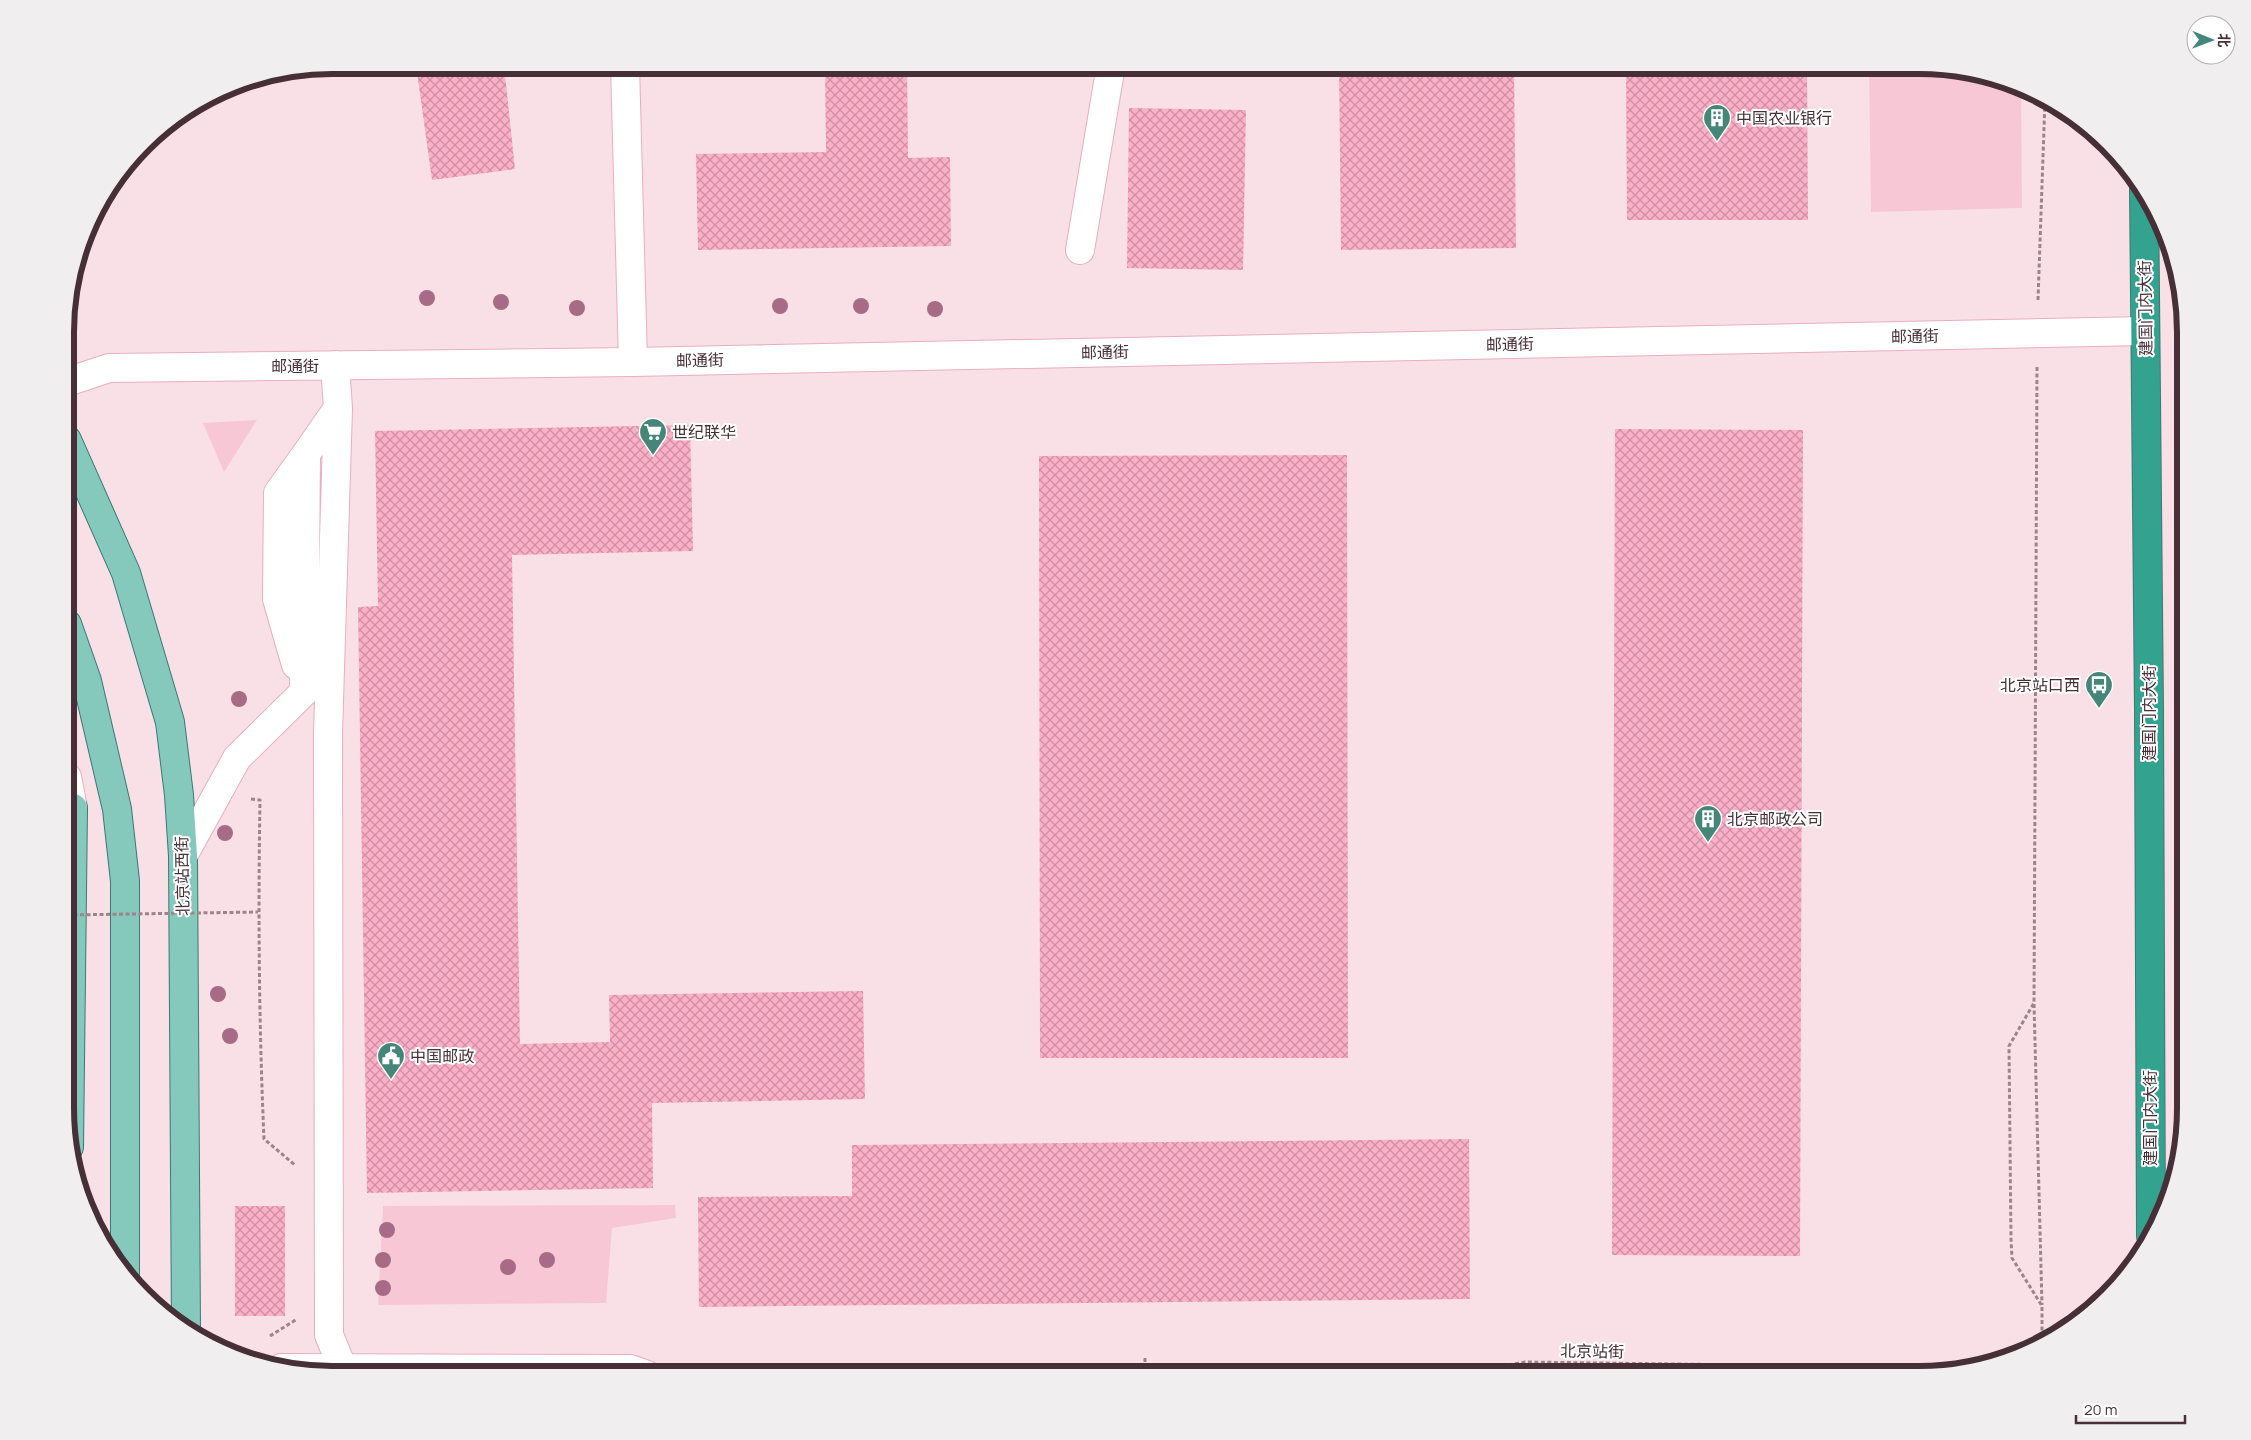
<svg xmlns="http://www.w3.org/2000/svg" width="2251" height="1440" font-family="Manrope,'Noto Sans SC',sans-serif">
	<defs>
		<pattern id="building-cross-hatch" width="8" height="8" patternUnits="userSpaceOnUse" patternTransform="scale(1.25)"><rect width="8" height="8" fill="#fcafc8"/><path d="M0 0l8 8M0 8l8-8" fill="none" stroke="#ce8fa3"/></pattern>
	</defs>
	<rect width="100%" height="100%" fill="#f9e0e7"/>
	<!-- grass -->
	<path fill="#f8c7d6" d="M1869 65C1915 65 1980 67 2021 87L2022 208 1871 212Z
		M257 420 224 472 203 423Z
		M675 1205 676 1218 612 1228 606 1303 378 1305 383 1206Z"/>
	<!-- building -->
	<path fill="url(#building-cross-hatch)" d="M416 65H504L515 169 432 180Z
		M825 65H907L908 158 950 157 951 246 698 250 696 154 826 152Z
		M1339 65H1514L1516 248 1341 250Z
		M1626 65H1807L1808 220H1627Z
		M1129 108 1246 110 1243 270 1127 268Z
		M690 425 693 551 512 555 520 1044 610 1042 609 995 863 991 865 1099 652 1103 653 1188 367 1193 358 607 378 606 375 431Z
		M1615 429 1803 430 1800 1256 1612 1255Z
		M1347 455 1348 1058H1040L1039 456Z
		M1469 1139 1470 1299 699 1307 698 1197 852 1196V1145Z
		M235 1206H285V1316H235Z"/>
	<g fill="none" stroke-linecap="round" stroke-linejoin="round">
		<defs>
			<path id="minor" d="M625 65 633 362
				M1080 250 1111 65
				M335 365 338 408 328 734 329 1335 343 1369
				M67 382 109 368 633 362 2145 331
				M296 665 277 599 278 493 306 454
				M67 777 73 808
				M183 856 237 758 304 692 306 454 338 408
				M281 1368 630 1369 647 1375"/>
			<path id="major" d="M67 440 126 573 170 722 179 795 183 856 186 1331
				M67 624 87 681 117 809 125 881V1273
				M69 1147 73 808"/>
			<path id="highway" d="M2144 190 2149 710 2151 1236"/>
		</defs>
		<!-- minor casing -->
		<use href="#minor" stroke="#e8aec0" stroke-width="30"/>
		<!-- major casing -->
		<use href="#major" stroke="#3a7a70" stroke-width="30"/>
		<!-- highway casing -->
		<use href="#highway" stroke="#3a7a70" stroke-width="30"/>
		<!-- path -->
		<path stroke="#9c848b" stroke-width="3" stroke-dasharray="4 2.5" stroke-linecap="butt" d="M2038 300 2045 99
			M2037 367 2034 1003 2009 1046 2011 1239 2012 1258 2042 1306V1343
			M251 799 260 800C258 913 259 1026 264 1139L295 1165
			M2034 1004 2042 1305
			M270 1336 297 1319
			M1145 1375V1357
			M1451 1375 1525 1362 1973 1368"/>
		<!-- minor -->
		<use href="#minor" stroke="#fff" stroke-width="28"/>
		<!-- major -->
		<use href="#major" stroke="#85c8bc" stroke-width="28"/>
		<!-- highway -->
		<use href="#highway" stroke="#33a38f" stroke-width="28"/>
		<!-- path-bridge -->
		<path stroke="#9c848b" stroke-width="3" stroke-dasharray="4 2.5" stroke-linecap="butt" d="M67 915 258 912"/>
	</g>
	<!-- trees -->
	<g fill="#a76b86">
		<circle cx="427" cy="298" r="8"/>
		<circle cx="501" cy="302" r="8"/>
		<circle cx="780" cy="306" r="8"/>
		<circle cx="861" cy="306" r="8"/>
		<circle cx="577" cy="308" r="8"/>
		<circle cx="935" cy="309" r="8"/>
		<circle cx="239" cy="699" r="8"/>
		<circle cx="225" cy="833" r="8"/>
		<circle cx="218" cy="994" r="8"/>
		<circle cx="230" cy="1036" r="8"/>
		<circle cx="387" cy="1230" r="8"/>
		<circle cx="383" cy="1260" r="8"/>
		<circle cx="547" cy="1260" r="8"/>
		<circle cx="508" cy="1267" r="8"/>
		<circle cx="383" cy="1288" r="8"/>
	</g>
	<!-- icons -->
	<defs>
		<symbol id="building-pin" viewBox="-11 -11 22 30"><path d="M0 17L-7.5 6A9.5 9.5 0 1 1 7.5 6Z" fill="#448779" stroke="#fff"/><path d="M-4-6H4V6H1V3H-1V6H-4ZM-2.5-4.3h1.7v1.8h-1.7ZM.8-4.3h1.7v1.8H.8ZM-2.5-1h1.7V.8h-1.7ZM.8-1h1.7V.8H.8Z" fill="#fff"/></symbol>
		<symbol id="supermarket-pin" viewBox="-11 -11 22 30"><path d="M0 17L-7.5 6A9.5 9.5 0 1 1 7.5 6Z" fill="#448779" stroke="#fff"/><path d="M-6-5.5h2.5l.6 2H6L4.5 2H-2.5L-4.4-4H-6ZM-1.5 3.2a1.3 1.3 0 1 0 .1 0ZM3 3.2a1.3 1.3 0 1 0 .1 0Z" fill="#fff"/></symbol>
		<symbol id="bus-pin" viewBox="-11 -11 22 30"><path d="M0 17L-7.5 6A9.5 9.5 0 1 1 7.5 6Z" fill="#448779" stroke="#fff"/><path d="M-5-6H5V4H4V6H2V4H-2V6H-4V4H-5ZM-3.5-4V0h7V-4ZM-3.5 1.2v1.5H-2V1.2ZM2 1.2v1.5H3.5V1.2Z" fill="#fff"/></symbol>
		<symbol id="civic-pin" viewBox="-11 -11 22 30"><path d="M0 17L-7.5 6A9.5 9.5 0 1 1 7.5 6Z" fill="#448779" stroke="#fff"/><path d="M-.6-6.5H3V-4.5H.6V-3L4-1V1h2V6H-6V1h2V-1L-.6-3ZM-1.2 2.5V6h2.4V2.5Z" fill="#fff"/></symbol>
	</defs>
	<g fill-rule="evenodd">
		<use href="#building-pin" x="1701" y="102" width="32" height="43"/>
		<use href="#supermarket-pin" x="637" y="416" width="32" height="43"/>
		<use href="#bus-pin" x="2083" y="669" width="32" height="43"/>
		<use href="#building-pin" x="1692" y="803" width="32" height="43"/>
		<use href="#civic-pin" x="375" y="1040" width="32" height="43"/>
	</g>
	<g text-anchor="middle" stroke-width="4" stroke-linejoin="round" paint-order="stroke">
		<!-- poi labels -->
		<g font-size="16" fill="#462f36" stroke="#fff" text-anchor="start">
			<text x="1736" y="124">中国农业银行</text>
			<text x="672" y="438">世纪联华</text>
			<text x="2080" y="691" text-anchor="end">北京站口西</text>
			<text x="1727" y="825">北京邮政公司</text>
			<text x="410" y="1062">中国邮政</text>
		</g>
		<!-- street labels -->
		<g font-size="16" fill="#462f36" stroke="#fff">
			<text transform="translate(2145 308) rotate(-91)" y="6">建国门内大街</text>
			<text transform="translate(1915 336) rotate(-1)" y="6">邮通街</text>
			<text transform="translate(1510 344) rotate(-1)" y="6">邮通街</text>
			<text transform="translate(1105 352) rotate(-1)" y="6">邮通街</text>
			<text transform="translate(700 360) rotate(-1)" y="6">邮通街</text>
			<text x="295" y="372">邮通街</text>
			<text transform="translate(2149 713) rotate(-90)" y="6">建国门内大街</text>
			<text transform="translate(182 876) rotate(-91)" y="6">北京站西街</text>
			<text transform="translate(2150 1118) rotate(-90)" y="6">建国门内大街</text>
			<text transform="translate(1592 1351) rotate(1)" y="6">北京站街</text>
		</g>
	</g>
	<!-- crop -->
	<path d="M0 0H2251V1440H0ZM332 74H1919A258 258 0 0 1 2177 332V1108A258 258 0 0 1 1919 1366H332A258 258 0 0 1 74 1108V332A258 258 0 0 1 332 74Z" fill="#f0eeef" fill-rule="evenodd"/>
	<path fill="none" stroke="#462f36" stroke-width="6" d="M332 74H1919A258 258 0 0 1 2177 332V1108A258 258 0 0 1 1919 1366H332A258 258 0 0 1 74 1108V332A258 258 0 0 1 332 74Z"/>
	<!-- north arrow -->
	<g transform="translate(2211 40) rotate(91)"><circle r="24" fill="#ffffff" stroke="#b5acaf"/>
	<path d="M0-4L9 19L0 12L-9 19Z" fill="#448779"/>
	<text y="-8" font-size="14" font-weight="bold" text-anchor="middle" fill="#462f36">北</text>
	</g>
	<!-- scale -->
	<path d="M2076 1415v8h109v-8" fill="none" stroke="#462f36" stroke-width="2.5"/>
	<text x="2084" y="1415" font-size="15" fill="#462f36" stroke="#ffffff" stroke-width="4" paint-order="stroke">20 m</text>
</svg>
